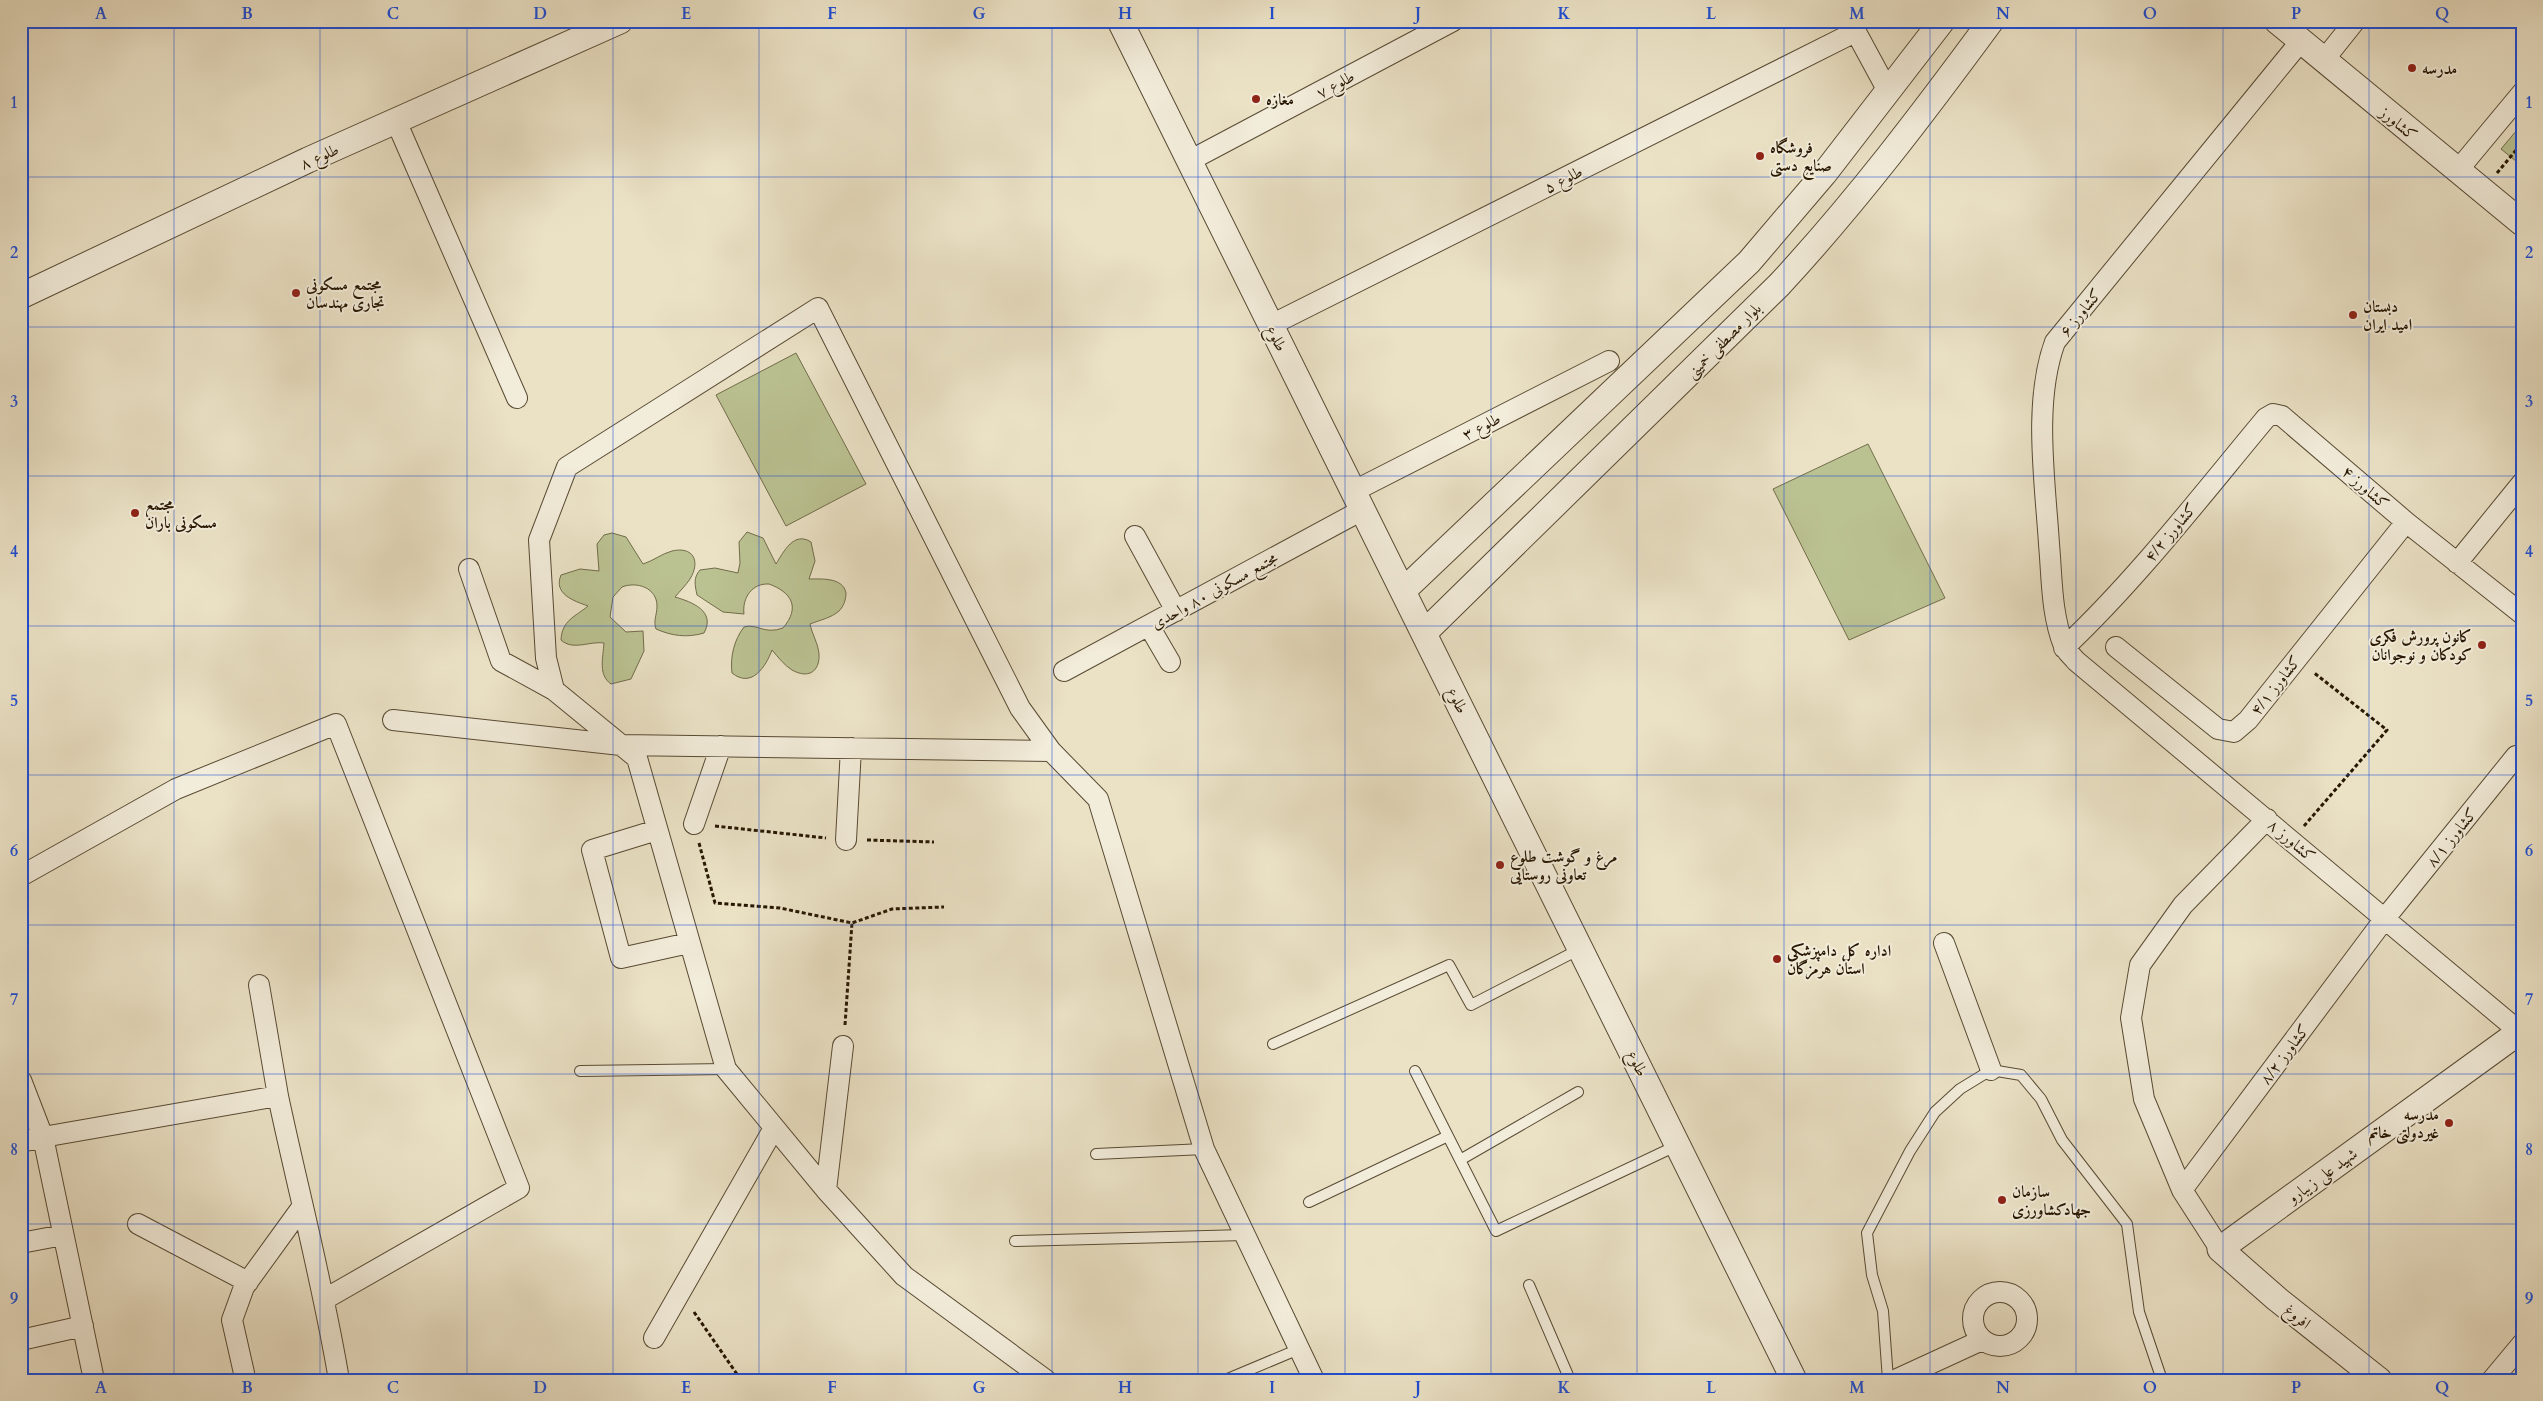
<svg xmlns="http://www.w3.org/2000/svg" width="2543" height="1401" font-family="Cardo,Amiri,serif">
	<rect width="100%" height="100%" fill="#ebe2c6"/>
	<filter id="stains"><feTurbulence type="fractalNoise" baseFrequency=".004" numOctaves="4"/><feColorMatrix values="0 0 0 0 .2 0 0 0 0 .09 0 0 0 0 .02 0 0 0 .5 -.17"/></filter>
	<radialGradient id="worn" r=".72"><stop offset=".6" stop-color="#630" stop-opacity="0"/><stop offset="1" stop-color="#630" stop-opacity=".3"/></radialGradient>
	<!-- green -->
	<path fill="#bbc292" stroke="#716c4a" d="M2522 124V166L2501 149Z
		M796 353 866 484 786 526 716 395Z
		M1868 444 1945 598 1849 640 1773 489Z
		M747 532 763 538 776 564C784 551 794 531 811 542L815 561 809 579C821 579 843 577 846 593 846 599 844 606 839 611 831 618 820 620 810 624 812 634 818 643 819 654 820 672 808 679 792 670 784 665 778 657 772 650 766 666 752 689 732 673 730 657 734 640 744 627 757 623 764 635 783 628 801 607 791 592 769 584 752 583 742 598 744 614L723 612 697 595C695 585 693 578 700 570L715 568 738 573 740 563 739 542Z
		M612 533 626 537 643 564C653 561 661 554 672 551 693 546 701 561 690 579 686 585 680 591 675 597 692 602 716 611 704 633 687 638 672 636 656 629 653 621 657 615 657 606 657 588 637 581 622 587L613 597 610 617 626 632 643 631 644 651 631 679 611 684C598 675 603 658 604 643 589 641 573 651 561 640 562 620 575 617 588 606 574 601 553 594 561 575L580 569 599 571 597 544 604 535Z"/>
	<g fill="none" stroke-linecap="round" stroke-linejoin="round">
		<defs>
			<path id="service" d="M1273 1044 1449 965 1471 1005 1580 949
				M580 1071 726 1069
				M1415 1071 1496 1231 1678 1145
				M1096 1154 1204 1149
				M1460 1160 1578 1092
				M1309 1202 1448 1136
				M1015 1241 1245 1235
				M1529 1285 1570 1380
				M1225 1380 1299 1349
				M1888 1380 1883 1311 1872 1275 1867 1233 1910 1151 1935 1112 1960 1089 1991 1070 2021 1075 2041 1099 2062 1140 2127 1224 2139 1312 2162 1380"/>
			<path id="minor" d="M580 21 604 29
				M1850 21 1889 93
				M2300 42 2055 342C2033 402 2045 480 2049 544 2052 577 2051 614 2064 646 2066 651 2072 656 2076 661L2520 1032
				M2323 61 2355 21
				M396 121 517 398
				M1189 161 1453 21
				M2458 170 2522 93
				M1271 325 1855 32
				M1354 491 1609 361
				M1135 536 1176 611
				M2457 563 2522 483
				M469 569 501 661 554 690
				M1149 626 1170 662
				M2116 647 2218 729 2234 732 2248 720 2406 522
				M2064 648C2138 578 2201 496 2266 418L2273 414 2282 416 2406 522 2522 614
				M1064 671 1364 509
				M393 720 621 745 1051 751
				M694 824 721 746
				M657 830 592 850 621 958 689 943
				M846 840 851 748
				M21 876 176 789 336 724 519 1188 325 1299
				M1944 943 1991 1070
				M259 985 278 1096
				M21 1080 43 1137 278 1096C298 1190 323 1284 339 1380
				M21 1142 43 1137 94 1380
				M826 1190 843 1046
				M2182 1190 2386 917 2516 756
				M138 1224 248 1282
				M21 1243 63 1235
				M2220 1249 2182 1190 2144 1099 2131 1018 2140 965 2183 905 2267 819
				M1973 1319a27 27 0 1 1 54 0a27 27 0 1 1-54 0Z
				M654 1338 774 1128
				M21 1340 83 1326
				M244 1373 232 1320 244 1287 302 1207
				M1046 1380 904 1276 826 1190 726 1069 637 758 554 690 546 658 539 540 567 467 818 308 1020 708 1051 751 1098 799 1204 1149 1314 1380
				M1895 1380 1982 1340
				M2492 1380 2522 1344"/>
			<path id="tertiary" d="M1120 21 1794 1380
				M2277 21 2522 223
				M21 296 308 160 620 21
				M1404 590 1749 262 1824 174 1942 21
				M1425 632 1779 285C1856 202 1924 112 1991 21
				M2379 1380 2277 1299 2220 1249 2522 1030"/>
		</defs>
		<!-- service casing -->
		<use href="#service" stroke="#584a33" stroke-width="12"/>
		<!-- minor casing -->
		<use href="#minor" stroke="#584a33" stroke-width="22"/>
		<!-- tertiary casing -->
		<use href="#tertiary" stroke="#584a33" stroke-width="27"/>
		<!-- path -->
		<path stroke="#271702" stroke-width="3" stroke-dasharray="4 2.5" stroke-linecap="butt" d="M2497 173 2522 143
			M715 826 826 838
			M2304 826 2387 730 2313 672
			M867 840 934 842
			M699 843 715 903 780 908 852 923 892 909 944 907
			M845 1025 852 923
			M694 1312 741 1380"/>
		<!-- service -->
		<use href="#service" stroke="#f2ecda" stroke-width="10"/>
		<!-- minor -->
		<use href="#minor" stroke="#f2ecda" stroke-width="20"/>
		<!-- tertiary -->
		<use href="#tertiary" stroke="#f2ecda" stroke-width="25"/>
	</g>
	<!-- grid -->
	<path fill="none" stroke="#1d4ed8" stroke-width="1" stroke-opacity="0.55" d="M174 21V1380M320 21V1380M467 21V1380M613 21V1380M759 21V1380M906 21V1380M1052 21V1380M1198 21V1380M1345 21V1380M1491 21V1380M1637 21V1380M1784 21V1380M1930 21V1380M2076 21V1380M2223 21V1380M2369 21V1380M21 177H2522M21 327H2522M21 476H2522M21 626H2522M21 775H2522M21 925H2522M21 1074H2522M21 1224H2522"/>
	<!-- markers -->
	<g fill="#8f2418" stroke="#f2ecda" stroke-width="2">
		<circle cx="2412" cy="68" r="5"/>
		<circle cx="1256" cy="99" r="5"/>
		<circle cx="1760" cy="156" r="5"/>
		<circle cx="296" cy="293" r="5"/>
		<circle cx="2353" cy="315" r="5"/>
		<circle cx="135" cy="513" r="5"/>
		<circle cx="2482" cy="645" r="5"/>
		<circle cx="1500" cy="865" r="5"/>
		<circle cx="1777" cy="959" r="5"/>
		<circle cx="2449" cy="1123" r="5"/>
		<circle cx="2002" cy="1200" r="5"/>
	</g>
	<g text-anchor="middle" stroke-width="4" stroke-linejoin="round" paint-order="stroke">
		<!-- poi labels -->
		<g font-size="16" font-weight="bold" fill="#271702" stroke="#f2ecda" text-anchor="start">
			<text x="2422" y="74">مدرسه</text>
			<text x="1266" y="105">مغازه</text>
			<text x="1770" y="153">فروشگاه<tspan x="1770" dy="18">صنایع دستی</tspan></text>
			<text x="306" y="290">مجتمع مسکونی<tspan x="306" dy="18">تجاری مهندسان</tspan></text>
			<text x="2363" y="312">دبستان<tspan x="2363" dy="18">امید ایران</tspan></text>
			<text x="145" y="510">مجتمع<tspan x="145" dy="18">مسکونی باران</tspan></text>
			<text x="2472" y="642" text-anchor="end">کانون پرورش فکری<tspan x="2472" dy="18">کودکان و نوجوانان</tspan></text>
			<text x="1510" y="862">مرغ و گوشت طلوع<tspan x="1510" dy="18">تعاونی روستایی</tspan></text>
			<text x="1787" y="956">اداره کل دامپزشکی<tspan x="1787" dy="18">استان هرمزگان</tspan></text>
			<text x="2439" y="1120" text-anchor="end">مدرسه<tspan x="2439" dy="18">غیردولتی خاتم</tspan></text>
			<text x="2012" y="1197">سازمان<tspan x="2012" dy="18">جهادکشاورزی</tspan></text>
		</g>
		<!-- street labels -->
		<g font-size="16" fill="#271702" stroke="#f2ecda">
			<text transform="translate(1335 84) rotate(-28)" y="6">طلوع ۷</text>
			<text transform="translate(2399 123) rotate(39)" y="6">کشاورز</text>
			<text transform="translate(319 156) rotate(-24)" y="6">طلوع ۸</text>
			<text transform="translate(1563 179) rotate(-27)" y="6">طلوع ۵</text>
			<text transform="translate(2080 312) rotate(-51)" y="6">کشاورز ۶</text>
			<text transform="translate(1277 338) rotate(63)" y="6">طلوع</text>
			<text transform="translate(1723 340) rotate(-45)" y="6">بلوار مصطفی خمینی</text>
			<text transform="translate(1481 426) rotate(-27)" y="6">طلوع ۳</text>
			<text transform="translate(2366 487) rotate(41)" y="6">کشاورز ۴</text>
			<text transform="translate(2170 532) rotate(-50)" y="6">کشاورز ۴/۲</text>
			<text transform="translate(1214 590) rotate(-29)" y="6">مجتمع مسکونی ۸۰ واحدی</text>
			<text transform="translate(2275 685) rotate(-52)" y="6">کشاورز ۴/۱</text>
			<text transform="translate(1458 700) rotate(64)" y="6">طلوع</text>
			<text transform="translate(2451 837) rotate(-51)" y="6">کشاورز ۸/۱</text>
			<text transform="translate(2292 840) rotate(40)" y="6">کشاورز ۸</text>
			<text transform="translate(2284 1054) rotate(-53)" y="6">کشاورز ۸/۲</text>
			<text transform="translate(1638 1063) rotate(64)" y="6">طلوع</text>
			<text transform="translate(2322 1175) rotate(-36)" y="6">شهید علی زیبارو</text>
			<text transform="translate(2298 1316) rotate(39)" y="6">افروغ</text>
		</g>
	</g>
	<!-- margin -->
	<rect width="2543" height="1401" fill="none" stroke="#ebe2c6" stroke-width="55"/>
	<rect x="28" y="28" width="2488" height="1346" fill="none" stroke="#1d4ed8" stroke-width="2"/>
	<g font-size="16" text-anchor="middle" font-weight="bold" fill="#1d4ed8">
		<text x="101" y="19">A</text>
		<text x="247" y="19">B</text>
		<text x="393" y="19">C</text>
		<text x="540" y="19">D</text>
		<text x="686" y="19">E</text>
		<text x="832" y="19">F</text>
		<text x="979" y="19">G</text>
		<text x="1125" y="19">H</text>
		<text x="1272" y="19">I</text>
		<text x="1418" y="19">J</text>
		<text x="1564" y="19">K</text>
		<text x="1711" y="19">L</text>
		<text x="1857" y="19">M</text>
		<text x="2003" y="19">N</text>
		<text x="2150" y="19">O</text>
		<text x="2296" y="19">P</text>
		<text x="2442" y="19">Q</text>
		<text x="14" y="108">1</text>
		<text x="2529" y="108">1</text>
		<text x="14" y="258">2</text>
		<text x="2529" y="258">2</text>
		<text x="14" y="407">3</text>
		<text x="2529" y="407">3</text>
		<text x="14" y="557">4</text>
		<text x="2529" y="557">4</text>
		<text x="14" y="706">5</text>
		<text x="2529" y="706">5</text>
		<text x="14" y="856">6</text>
		<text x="2529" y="856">6</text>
		<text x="14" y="1005">7</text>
		<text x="2529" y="1005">7</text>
		<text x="14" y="1155">8</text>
		<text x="2529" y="1155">8</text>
		<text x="14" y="1304">9</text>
		<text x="2529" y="1304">9</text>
		<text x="101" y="1393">A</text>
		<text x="247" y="1393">B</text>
		<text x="393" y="1393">C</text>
		<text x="540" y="1393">D</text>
		<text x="686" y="1393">E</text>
		<text x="832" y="1393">F</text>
		<text x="979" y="1393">G</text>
		<text x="1125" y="1393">H</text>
		<text x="1272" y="1393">I</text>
		<text x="1418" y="1393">J</text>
		<text x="1564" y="1393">K</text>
		<text x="1711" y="1393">L</text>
		<text x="1857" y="1393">M</text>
		<text x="2003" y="1393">N</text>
		<text x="2150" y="1393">O</text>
		<text x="2296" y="1393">P</text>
		<text x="2442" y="1393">Q</text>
	</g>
	<rect width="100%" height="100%" filter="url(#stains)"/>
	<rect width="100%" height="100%" fill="url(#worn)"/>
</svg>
